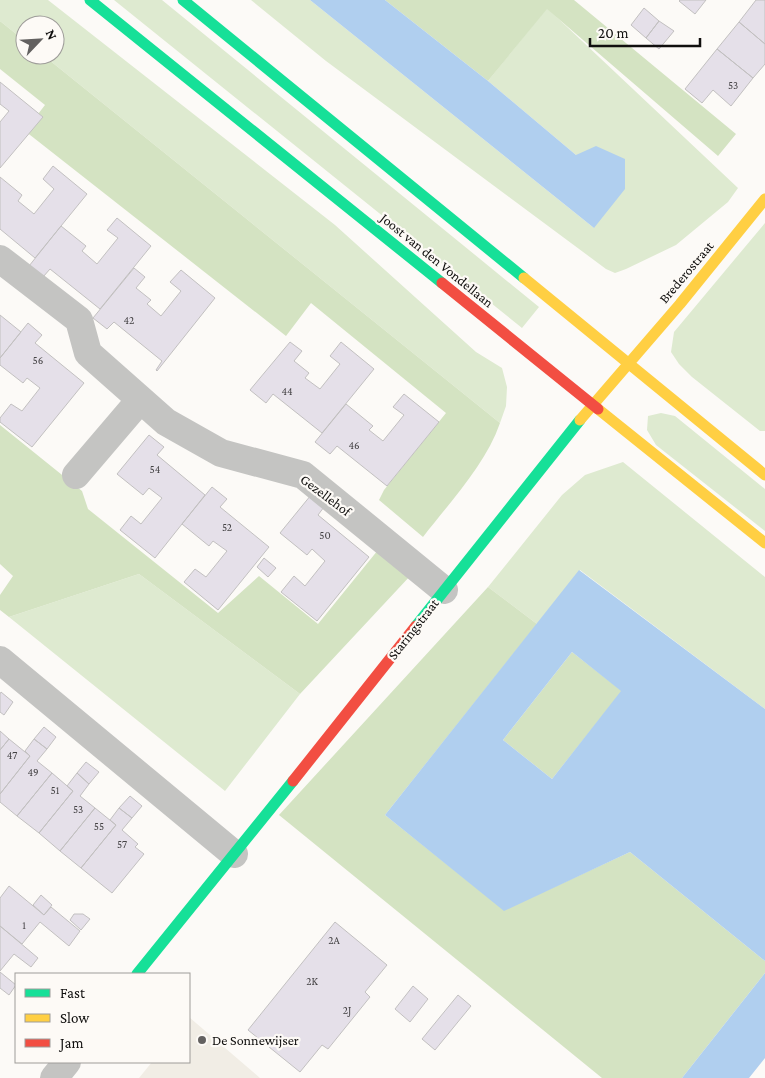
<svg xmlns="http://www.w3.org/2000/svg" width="765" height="1078" font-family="'Crimson Pro',serif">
	<rect width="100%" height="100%" fill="#fcfaf7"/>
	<!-- built -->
	<path fill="#f1ede5" d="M189 1017 260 1078H139L152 1062H189Z"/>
	<!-- green -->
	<path fill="#deead0" d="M0 0H48L335 225 476 352 502 368 507 387 506 406 500 423 43 55H55V25H25V41L0 21Z
		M114 0H162L539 307 522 328Z
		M251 0H310L594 228 576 155 488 81 547 8 738 188 728 202 676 245 626 269 615 273 606 269 326 61Z
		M765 223V431H760L692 377 679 364 671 352 674 332Z
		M661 413 675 416 765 489V531L656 445 647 430 648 416Z
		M623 462 765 577V709L580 570 537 624 488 587 562 495 585 475Z
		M139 574 300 694 225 791 9 617Z"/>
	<!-- forest -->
	<path fill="#d4e3c2" d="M385 0H574L736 134 718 156 547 9 488 81Z
		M0 21 25 41V55H43L500 423C486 464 450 502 423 537L379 500 384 490 446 413 311 303 286 336 25 131 45 105 0 69Z
		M0 425 82 491 88 509 218 613 259 576 318 624 378 550 411 575 300 694 139 574 9 617 0 610V595L13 576 0 564Z
		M488 587 537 624 385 815 504 910 630 852 765 961V973L682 1078H602L279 815Z
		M572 652 622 691 552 779 503 740Z"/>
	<!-- water -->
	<path fill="#b0cfef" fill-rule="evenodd" d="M310 0H385L488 81 576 155 596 146 625 159V189L594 228Z
		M579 570 765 709V961L630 852 504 911 385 815ZM572 652 621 691 552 779 503 740Z
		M765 973V1058L749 1078H682Z"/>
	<!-- building -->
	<path fill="#e5e0e9" stroke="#c2c0c0" d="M680 0H706L695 14 679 1Z
		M756 0H765V44L739 22Z
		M644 8 659 21 646 38 631 25Z
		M659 21 674 31 659 49 646 38Z
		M739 22 765 44V64L753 78 717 49Z
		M717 49 753 78 731 106 713 90 702 103 685 89Z
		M0 82 43 117 0 168V122L9 111 0 104Z
		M53 166 87 194 35 258 0 229V177L22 195 18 201 34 214 54 189 43 179Z
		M117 218 151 246 100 309 50 269 43 277 29 266 61 226 86 246 82 251 97 264 118 238 107 230Z
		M134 268 145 277 136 288 151 300 147 304 161 316 181 291 170 282 181 270 215 298 157 371 156 370 162 361 114 322 107 329 93 318Z
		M0 315 21 332 0 358Z
		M28 323 42 335 35 343 84 383 32 447 0 422V418L11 404 22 411 40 388 27 378 23 383 0 365V358Z
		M290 342 302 351 294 361 309 373 305 378 320 389 340 364 330 356 341 342 374 369 322 433 273 394 266 403 250 390Z
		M404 394 439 422 387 486 337 446 330 454 315 442 346 404 373 426 369 430 383 441 404 415 393 407Z
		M149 435 164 447 157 455 205 495 155 558 120 530 131 516 141 524 162 498 149 488 143 495 117 474Z
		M212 487 227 499 220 507 269 547 218 610 184 582 195 569 206 577 227 551 213 541 209 546 182 524Z
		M311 495 324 507 318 515 369 557 317 621 281 592 294 576 305 586 325 561 312 549 307 555 280 533Z
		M264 558 276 568 268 577 257 567Z
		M1 692 13 702 4 715 0 712V694Z
		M44 727 56 737 47 749 34 739Z
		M0 731 9 739 0 750Z
		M9 739 30 756 0 794V750Z
		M34 739 47 749 37 761 52 773 17 816 0 802V794L30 756 25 751Z
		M86 762 99 772 89 784 77 773Z
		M52 773 73 791 39 833 17 816Z
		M77 773 89 784 80 796 95 808 60 851 39 833 73 791 67 786Z
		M130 796 142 806 132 818 119 808Z
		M95 808 116 825 81 868 60 851Z
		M119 808 132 818 122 830 138 844 135 847 144 854 112 893 81 868 116 825 110 820Z
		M9 886 44 915 51 907 80 931 69 946 40 922 22 944 0 926V898Z
		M41 895 52 905 44 915 33 905Z
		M74 914H83L90 919 81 930 70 920Z
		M335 922 387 965 365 992 370 997 328 1049 322 1045 300 1072 248 1030Z
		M0 926 38 958 31 967 14 954 0 971Z
		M0 972 16 985 9 995 0 988Z
		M413 986 428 999 410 1022 395 1009Z
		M458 995 471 1006 435 1050 422 1039Z"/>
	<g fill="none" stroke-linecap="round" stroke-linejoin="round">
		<!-- street -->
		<path stroke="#c4c4c2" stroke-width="28" d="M0 259 79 320 88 353 166 422 221 453 303 475 444 590
			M76 475 140 400
			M0 660 234 854
			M54 1078 67 1062"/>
		<!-- fast -->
		<path stroke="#16e098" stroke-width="11" d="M90 0 442 283
			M183 0 524 278
			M416 626 580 420
			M137 974 293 781"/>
		<!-- slow -->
		<path stroke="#ffcf43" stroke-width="11" d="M524 278 765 475
			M598 409 765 543
			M580 420 680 304 765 199"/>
		<!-- jam -->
		<path stroke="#f24e42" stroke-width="11" d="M442 283 598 409
			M293 781 416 626"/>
	</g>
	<!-- markers -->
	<circle fill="#636160" stroke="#fdfaf6" stroke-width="2" cx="202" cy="1040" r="5"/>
	<g text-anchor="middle" stroke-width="4.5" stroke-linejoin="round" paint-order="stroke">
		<!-- number labels -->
		<g font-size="11" fill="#454345">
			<text x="733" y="89">53</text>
			<text x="129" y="324">42</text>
			<text x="38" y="364">56</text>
			<text x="287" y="395">44</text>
			<text x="354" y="449">46</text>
			<text x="155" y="473">54</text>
			<text x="227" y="531">52</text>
			<text x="325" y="539">50</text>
			<text x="12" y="759">47</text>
			<text x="33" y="776">49</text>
			<text x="55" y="794">51</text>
			<text x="78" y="813">53</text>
			<text x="99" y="830">55</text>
			<text x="122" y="848">57</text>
			<text x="24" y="929">1</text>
			<text x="334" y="944">2A</text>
			<text x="312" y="985">2K</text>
			<text x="347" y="1014">2J</text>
		</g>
		<!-- street labels -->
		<g font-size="14" fill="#100f0e" stroke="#fdfaf6">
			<text transform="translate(437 260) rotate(39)" y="5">Joost van den Vondellaan</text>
			<text transform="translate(686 272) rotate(-50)" y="5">Brederostraat</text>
			<text transform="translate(326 495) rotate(37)" y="5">Gezellehof</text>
			<text transform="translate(413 629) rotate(-52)" y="5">Staringstraat</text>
		</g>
		<!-- poi labels -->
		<g font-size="14" fill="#100f0e" stroke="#fdfaf6" text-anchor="start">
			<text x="212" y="1045">De Sonnewijser</text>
		</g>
	</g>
	<!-- legend -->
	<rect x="15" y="973" width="175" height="90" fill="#fdfaf6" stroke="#9e9c99"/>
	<rect x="25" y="989" width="25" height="8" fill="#16e098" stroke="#9e9c99"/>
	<text x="60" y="998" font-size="15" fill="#100f0e">Fast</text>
	<rect x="25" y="1014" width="25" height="8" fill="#ffcf43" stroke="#9e9c99"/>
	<text x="60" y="1023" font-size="15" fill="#100f0e">Slow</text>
	<rect x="25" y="1039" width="25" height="8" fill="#f24e42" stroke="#9e9c99"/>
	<text x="60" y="1048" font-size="15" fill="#100f0e">Jam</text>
	<!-- north arrow -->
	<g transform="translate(40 40) rotate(65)"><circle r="24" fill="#fdfaf6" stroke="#9e9c99"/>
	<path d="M0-4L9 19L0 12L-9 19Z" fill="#636160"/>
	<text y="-8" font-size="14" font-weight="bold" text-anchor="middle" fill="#100f0e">N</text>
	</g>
	<!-- scale -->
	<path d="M590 38v8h110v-8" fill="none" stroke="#100f0e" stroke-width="2.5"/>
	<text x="598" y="38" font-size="15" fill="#100f0e" stroke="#fdfaf6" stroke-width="4" paint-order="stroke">20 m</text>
</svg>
